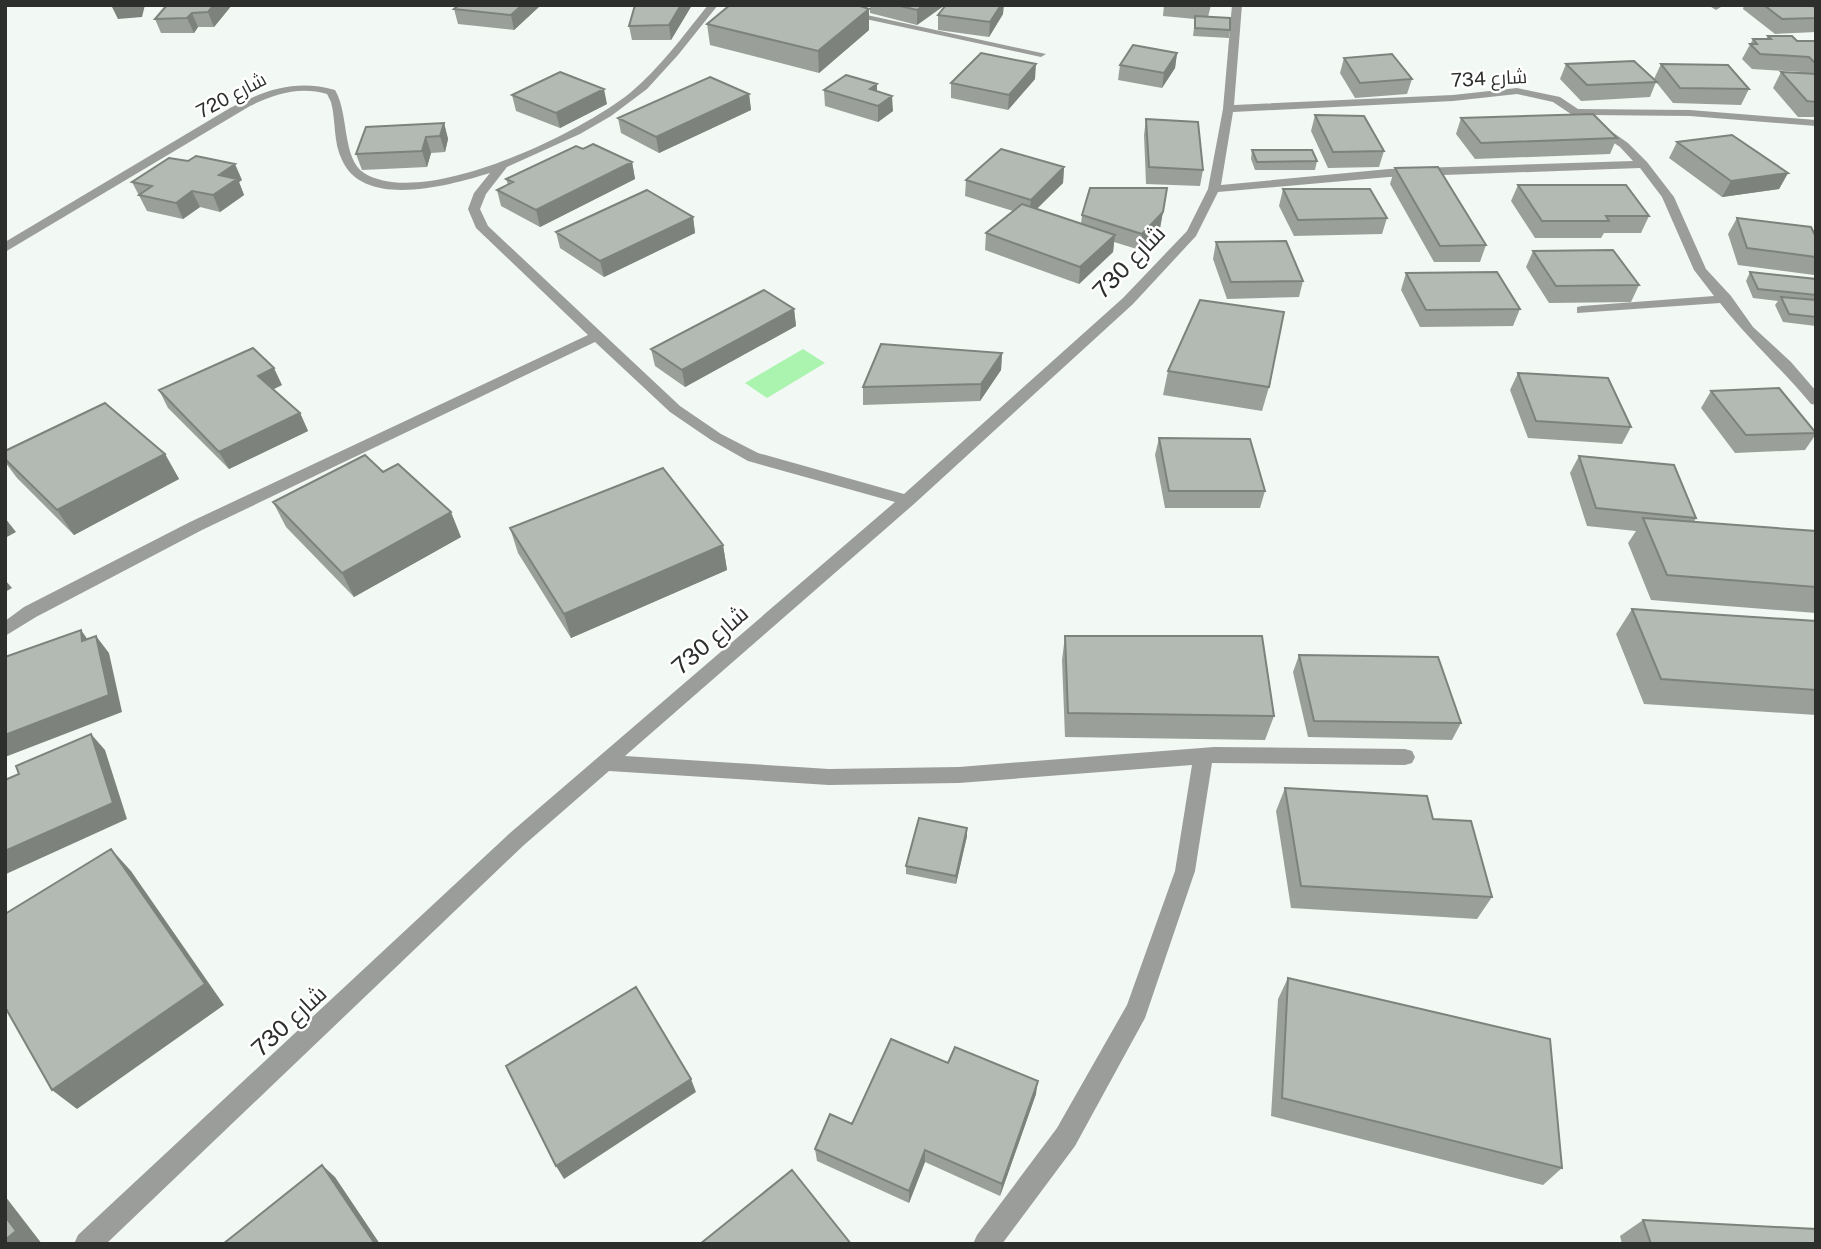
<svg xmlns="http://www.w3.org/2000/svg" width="1821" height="1249" font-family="'Public Sans',Cairo,sans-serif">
	<rect width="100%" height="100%" fill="#f2f8f3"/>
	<!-- water -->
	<path fill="#aaf4b0" d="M803 349 825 363 767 398 745 383Z"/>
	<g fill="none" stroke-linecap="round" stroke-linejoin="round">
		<!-- minor -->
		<path fill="#9b9d9b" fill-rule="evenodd" d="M708 5H718L678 55 647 89 611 116 580 134 507 167 486 194 480 209 488 226 680 406 721 434 758 453 904 494 1123 298 1187 231 1208 189 1223 109 1232 5H1242L1234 105 1453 95 1517 88 1560 97 1578 109 1690 110 1816 120V126L1690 116 1588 115 1628 143 1647 162 1674 197 1706 269 1731 296 1753 327 1791 362 1816 391V405L1811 404C1782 369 1748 339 1720 303L1577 313V307L1582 306 1714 296 1694 270 1662 197 1640 168 1389 177 1218 192 1196 236 1133 304 914 504 625 756 829 769 959 767 1214 747 1405 749 1412 751 1415 757 1412 763 1405 765 1212 763 1195 871 1145 1018 1075 1146 1002 1244H973L977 1235 1057 1128 1127 1005 1175 871 1192 765 959 783 829 785 609 771 524 845 106 1244H74L78 1235 510 833 895 502 748 461 711 440 670 412 595 342 202 530 36 617 5 636V621L24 607 190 522 588 335 476 228 468 209 474 193 490 173C451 185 364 210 342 160 333 142 336 120 331 102L327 94C299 86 275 94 250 106L5 252V242L230 108C265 90 296 79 335 90 349 113 342 159 364 173 424 210 580 133 630 93 660 68 683 36 708 5ZM1517 94 1553 102 1620 147 1633 161 1389 169 1221 185 1233 112 1453 101Z
			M801 5H821L1046 54 1041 57Z
			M1708 5H1720L1721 7 1716 10Z"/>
	</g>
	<!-- wall -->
	<path fill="#9a9f9a" d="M232 5 214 27H198L194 33H161L155 19Z
		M541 5 514 30 458 24 454 9Z
		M692 5 671 40H632L629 26Z
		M870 5H945L917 25 870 13Z
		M1164 5H1211L1208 17 1230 30 1229 38 1193 36 1195 19 1163 16Z
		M1744 5H1811L1816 8V32L1775 34 1743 9Z
		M1003 14 989 37 938 30V15Z
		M707 24 869 30 819 73 710 45Z
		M1768 36 1797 41H1816V117H1798L1773 88 1781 72H1801L1752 69 1742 59 1753 39H1766Z
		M1177 53 1175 68 1162 88 1118 80 1120 65Z
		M1344 58 1412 79 1407 94 1355 98 1340 73Z
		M1566 64 1654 79 1661 64 1749 89 1741 105 1673 103 1656 82 1650 97 1581 101 1560 79Z
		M1035 79 1008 110 951 98V83Z
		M877 84V91L893 111 878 122 825 106 824 90Z
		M749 94 751 110 659 153 621 133 618 118Z
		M512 95 607 104 560 128 516 111Z
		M1315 115 1384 151 1379 167 1328 168 1311 131Z
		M1461 118 1617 138 1610 154 1475 159 1456 134Z
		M1146 119 1203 170 1200 186 1146 184 1144 135Z
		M444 123 448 139 445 152 431 153 427 167 362 170 356 154Z
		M1677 142 1788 173 1779 189 1722 197 1669 158Z
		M583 149 632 162 635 179 540 227 501 206 497 190 508 185 506 179Z
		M1252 150 1317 161 1315 170H1255L1251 159Z
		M1064 167 1063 183 1037 209 1081 224 1082 215 1167 188 1160 228 1140 250 1114 242 1113 252 1079 284 985 250 986 233 1013 211 965 196 966 180Z
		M1395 168 1486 245 1480 262H1434L1390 184Z
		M242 180 239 182 244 195 220 212 200 207 183 219 147 211 132 182Z
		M1518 185 1649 216 1641 233H1604L1601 238H1535L1511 201Z
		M1283 189 1387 218 1382 234 1294 236 1279 206Z
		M693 217 695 233 604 277 560 248 556 232Z
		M1737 218 1816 237V272L1814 275 1738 265 1728 234Z
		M1216 242 1303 281 1299 297 1227 299 1213 259Z
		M1533 251 1639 285 1631 302 1549 303 1526 267Z
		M1750 272 1816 279V326L1783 322 1775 305 1778 301 1753 298 1746 281Z
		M1406 273 1520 309 1513 326 1420 327 1401 290Z
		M794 309 796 326 685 387 655 366 651 349Z
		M1002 353 1001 370 980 401 863 405V387Z
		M1168 371 1269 387 1262 411 1163 395Z
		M1518 373 1631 427 1622 444 1528 438 1510 390Z
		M282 385 273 389 300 413 308 431 229 469 168 408 159 390Z
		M1711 391 1816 432V434L1805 450 1735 453 1701 408Z
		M1159 438 1265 491 1260 508H1165L1155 455Z
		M5 451 165 454 179 479 74 535 17 478 5 462Z
		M1579 456 1696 518 1694 522 1816 531V613L1651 600 1628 543 1636 531 1587 526 1570 473Z
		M273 502 461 537 354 597 286 527Z
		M510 528 723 545 727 570 571 638 518 553Z
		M1632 609 1816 621V715L1644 704 1616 634Z
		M1065 636 1274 716 1265 740 1065 737 1062 660Z
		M1299 655 1461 723 1452 740 1308 737 1293 672Z
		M1285 788 1433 819 1492 897 1477 919 1291 908 1276 811Z
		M967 836 956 884 906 874V866Z
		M1288 978 1562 1168 1543 1185 1271 1116 1278 999Z
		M948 1063 1036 1094 1000 1196 925 1162 909 1203 817 1161 815 1149Z
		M1643 1220 1816 1244H1622L1620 1236Z"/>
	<!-- shaded-wall -->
	<path fill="#7d827d" d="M111 5H145L142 17 118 19Z
		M214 5H232L214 27 208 12Z
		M522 5H541L514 30 511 15Z
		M681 5H692L671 40 669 25Z
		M924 5H945L917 25V10Z
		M1001 5H1004L1003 14 989 37 990 22Z
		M869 9V30L819 73 818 51Z
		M192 13 198 27 194 33 187 18Z
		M1177 53 1175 68 1162 88 1164 73Z
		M1036 64 1035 79 1008 110 1009 95Z
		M877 84V99L870 105V89Z
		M604 89 607 104 560 128 556 113Z
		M749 94 751 110 659 153 656 137Z
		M892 96 893 111 878 122V106Z
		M444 123 448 139 445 152 440 136Z
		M426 137 431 153 427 167 422 151Z
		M632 162 635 179 540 227 536 210Z
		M235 164 242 180 239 182 244 195 220 212 213 195 219 175Z
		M1064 167 1063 183 1029 216 1031 200Z
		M1788 173 1779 189 1722 197 1731 181Z
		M192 191 200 207 183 219 176 203Z
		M1163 212 1160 228 1140 250 1142 234Z
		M693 217 695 233 604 277 600 261Z
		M1115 235 1113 252 1079 284 1080 267Z
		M794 309 796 326 685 387 682 370Z
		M1002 353 1001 370 980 401 981 384Z
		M274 368 282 385 266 393 258 376Z
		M300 413 308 431 229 469 219 452Z
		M165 454 179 479 74 535 57 510Z
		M451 512 461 537 354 597 342 573Z
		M5 518 16 532 5 538Z
		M723 545 727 570 571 638 564 614Z
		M5 580 12 588 5 592Z
		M81 630 93 647 82 641Z
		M96 636 109 653 122 712 5 757V735Z
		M91 734 105 750 127 819 6 874 5 851Z
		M967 828V836L956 884V876Z
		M111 849 131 871 224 1005 77 1109 52 1090Z
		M691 1079 696 1092 564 1179 556 1166Z
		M1038 1081 1036 1094 1000 1196 1002 1184Z
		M925 1150V1162L909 1203V1191Z
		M322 1165 335 1177 380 1244H375Z
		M5 1196 42 1244H5Z"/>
	<!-- building -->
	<path fill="#b3b9b3" stroke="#7d827d" stroke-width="2" d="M167 5H214L208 12 192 13 187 18 155 19Z
		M459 5H522L511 15 454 9Z
		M635 5H681L669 25 629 26Z
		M730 5H857L869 9 818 51 707 24Z
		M896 5H924L917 10Z
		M946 5H1001L990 22 938 15Z
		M1764 5H1811L1816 8V18L1782 19Z
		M1195 16 1230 18V30L1195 28Z
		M1768 36H1792L1797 41H1816V62H1814L1809 57 1760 54 1750 44H1757L1753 39H1771Z
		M1133 45 1177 53 1164 73 1120 65Z
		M981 53 1036 64 1009 95 951 83Z
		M1392 54 1412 79 1360 83 1344 58Z
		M1634 61 1657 82 1587 85 1566 64Z
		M1661 64 1728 65 1749 89 1680 88Z
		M560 72 604 89 556 113 512 95Z
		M1781 72 1816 74V102L1807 101Z
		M846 75 877 84 870 89 892 96 878 106 824 90Z
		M710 77 749 94 656 137 618 118Z
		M1593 114 1617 138 1481 143 1461 118Z
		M1315 115 1364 116 1384 151 1333 152Z
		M1146 119 1198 122 1203 170 1149 167Z
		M444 123 440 136 426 137 422 151 356 154 366 127Z
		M1732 135 1788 173 1731 181 1677 142Z
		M593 144 632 162 536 210 497 190 513 182 506 179 576 146 583 149Z
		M1001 149 1064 167 1031 200 966 180Z
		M1252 150H1312L1317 161 1257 162Z
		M196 156 235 164 219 175 237 179 213 195 192 191 176 203 139 195 152 186 132 182 169 158 188 161Z
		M1438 167 1486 245 1440 246 1395 168Z
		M1518 185H1626L1649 216H1606L1609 221H1542Z
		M1090 188H1167L1163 212 1142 234 1082 215Z
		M1283 189H1370L1387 218 1298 220Z
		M647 190 693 217 600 261 556 232Z
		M1022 204 1115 235 1080 267 986 233Z
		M1737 218 1811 227 1816 237V257L1747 248Z
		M1286 241 1303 281 1231 282 1216 242Z
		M1613 250 1639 285 1556 286 1533 251Z
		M1497 272 1520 309 1426 310 1406 273Z
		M1750 272 1816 279V295L1758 289Z
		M764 290 794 309 682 370 651 349Z
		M1781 297 1816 300V317L1789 314Z
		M1200 300 1284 312 1269 387 1168 371Z
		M881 344 1002 353 981 384 863 387Z
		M253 348 274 368 258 376 300 413 219 452 159 390Z
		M1518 373 1608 378 1631 427 1536 421Z
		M1779 388 1816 433 1746 435 1711 391Z
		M105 403 165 454 57 510 5 459V451Z
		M1159 438 1250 439 1265 491H1169Z
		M365 455 383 472 398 464 451 512 342 573 273 502Z
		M1579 456 1674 465 1696 518 1596 508Z
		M663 468 723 545 564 614 510 528Z
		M1643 518 1816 531V587L1667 575Z
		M1632 609 1816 621V690L1661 679Z
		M81 630 82 641 96 636 109 695 5 735V657Z
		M1065 636H1262L1274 716 1068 713Z
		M1299 655 1438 657 1461 723 1314 721Z
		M91 734 113 803 5 851V780L19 774 16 766Z
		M1285 788 1427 796 1433 819 1471 821 1492 897 1301 886Z
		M919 818 967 828 956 876 906 866Z
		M111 849 205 984 52 1090 5 1007V914Z
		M1288 978 1550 1039 1562 1168 1282 1098Z
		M636 987 691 1079 556 1166 506 1066Z
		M891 1039 948 1063 955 1047 1038 1081 1002 1184 925 1150 909 1191 815 1149 830 1114 852 1124Z
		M322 1165 375 1244H223Z
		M792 1170 851 1244H700Z
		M5 1216 16 1231 5 1240Z
		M1643 1220 1816 1229V1244H1651Z"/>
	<g text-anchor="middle" stroke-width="5" stroke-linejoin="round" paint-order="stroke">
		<!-- far-street labels -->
		<g font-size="19" fill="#2d2f2d" stroke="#fff">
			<text transform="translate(1489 78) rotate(-3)" y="7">شارع 734</text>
			<text transform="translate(231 95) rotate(-28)" y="7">شارع 720</text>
		</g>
		<!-- street labels -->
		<g font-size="23" fill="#2d2f2d" stroke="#fff">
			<text transform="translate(1129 262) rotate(-46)" y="8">شارع 730</text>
			<text transform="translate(710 640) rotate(-41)" y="8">شارع 730</text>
			<text transform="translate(289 1021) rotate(-43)" y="8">شارع 730</text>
		</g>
	</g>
	<!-- border -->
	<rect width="1821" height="1249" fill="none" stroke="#2d2f2d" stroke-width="14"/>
</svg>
